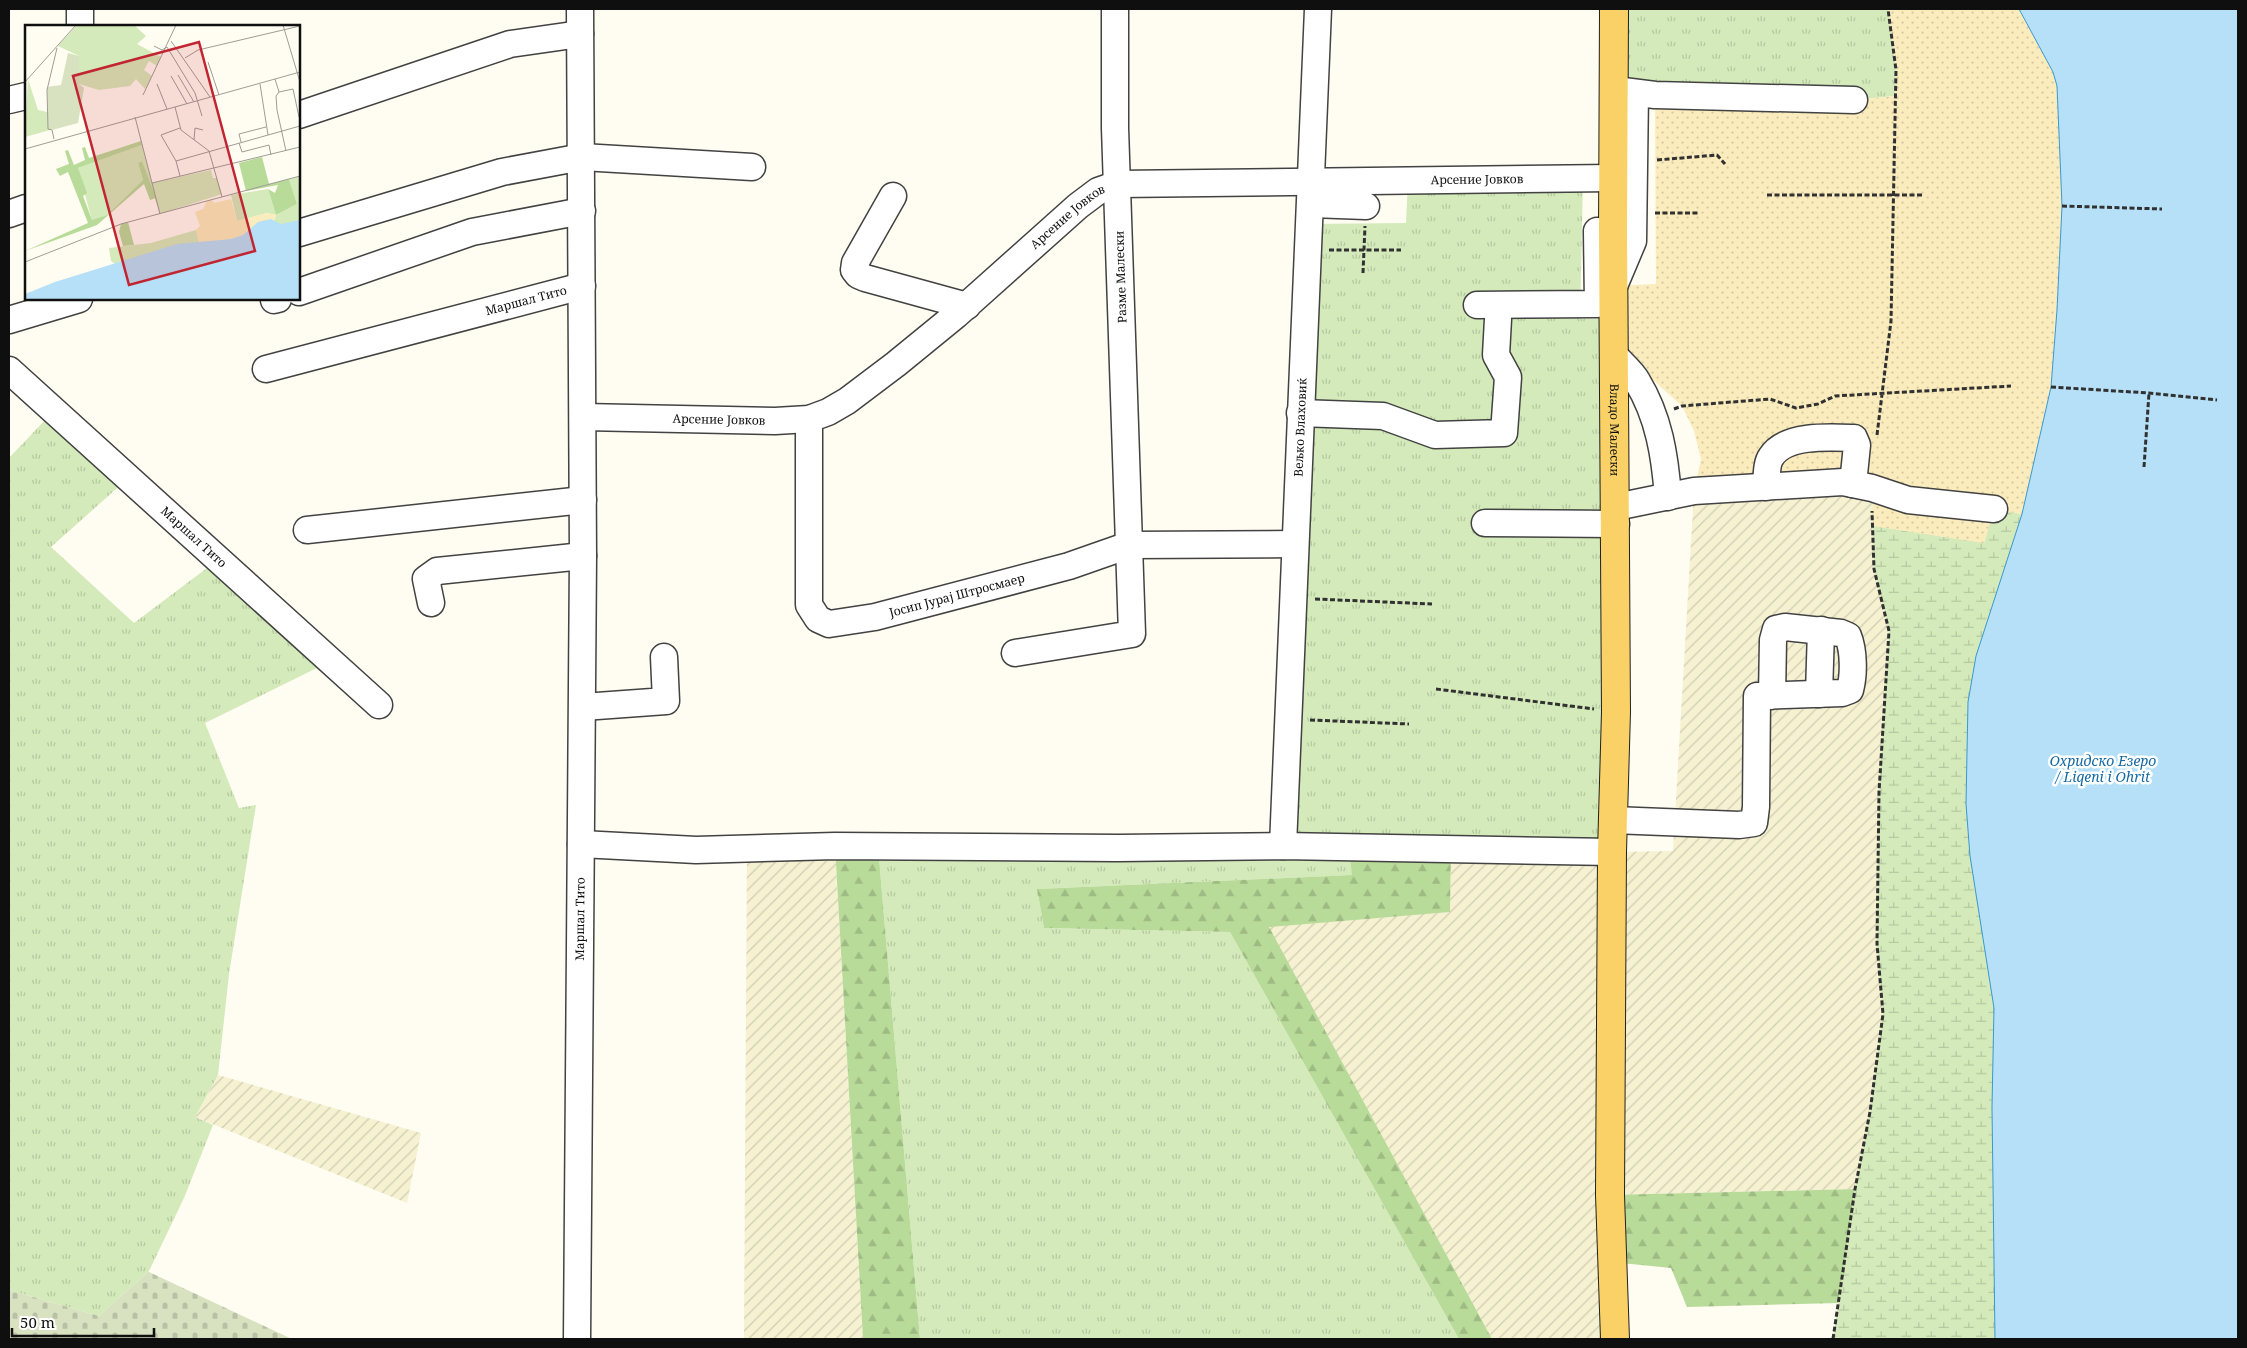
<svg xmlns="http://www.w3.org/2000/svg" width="2247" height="1348" font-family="'Noto Serif',serif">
	<defs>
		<pattern id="farmland-furrows" width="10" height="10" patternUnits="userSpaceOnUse" patternTransform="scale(1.25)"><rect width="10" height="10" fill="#f5f1d1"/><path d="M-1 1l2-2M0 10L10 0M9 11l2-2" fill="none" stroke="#d1cdb2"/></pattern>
		<pattern id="grass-tufts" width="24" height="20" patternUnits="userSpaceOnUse" patternTransform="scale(1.25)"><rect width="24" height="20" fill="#d4eaba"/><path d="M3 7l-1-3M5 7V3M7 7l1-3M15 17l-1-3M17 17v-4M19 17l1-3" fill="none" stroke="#b5c89f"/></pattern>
		<pattern id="forest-firs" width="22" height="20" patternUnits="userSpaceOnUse" patternTransform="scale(1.25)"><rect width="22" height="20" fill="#b9db99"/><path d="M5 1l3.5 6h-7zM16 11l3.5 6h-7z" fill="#9ebb83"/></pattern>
		<pattern id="wetland-marsh" width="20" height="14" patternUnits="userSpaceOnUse" patternTransform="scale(1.25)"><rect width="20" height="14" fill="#d4eaba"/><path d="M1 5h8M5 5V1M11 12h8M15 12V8" fill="none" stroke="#b5c89f"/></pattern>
		<pattern id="sand-dots" width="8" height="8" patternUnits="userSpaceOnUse" patternTransform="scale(1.25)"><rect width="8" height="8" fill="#fbecbd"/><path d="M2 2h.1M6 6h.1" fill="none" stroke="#d6c9a1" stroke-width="1.8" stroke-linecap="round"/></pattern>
		<pattern id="cemetery-stones" width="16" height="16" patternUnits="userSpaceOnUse" patternTransform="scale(1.25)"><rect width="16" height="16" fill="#d8e2c1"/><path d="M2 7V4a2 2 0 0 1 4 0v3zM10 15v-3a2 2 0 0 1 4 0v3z" fill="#b8c1a5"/></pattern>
	</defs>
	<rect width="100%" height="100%" fill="#fffcf1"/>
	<!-- farmland -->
	<path fill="url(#farmland-furrows)" d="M1843 482 1984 542 1833 1339 1855 1189 1610 1195 1615 1339H1492L1268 926 1450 912 1451 848 1612 852 1673 851 1694 491Z
		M835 846 863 1339H744L747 848Z
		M218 1075 421 1133 407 1203 195 1117Z"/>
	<!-- grass -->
	<path fill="url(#grass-tufts)" d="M1614 9H1888L1896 70 1895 96 1854 100 1615 90Z
		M1583 178 1580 319H1614L1612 852 1349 848 1353 875 1037 889 1044 928 1230 932 1459 1339H920L878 846H1283L1310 224 1406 223 1408 180Z
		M47 418 124 482 51 547 134 623 215 562 327 663 205 723 239 808 256 805 229 974 218 1075 195 1117 213 1125 184 1198 149 1271 99 1316 9 1290V458Z"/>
	<!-- forest -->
	<path fill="url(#forest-firs)" d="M835 846H878L920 1339H863Z
		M1349 848H1451L1450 912 1269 927 1492 1339H1459L1230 932 1044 928 1037 889 1352 875Z
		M1855 1189 1839 1303 1687 1307 1671 1268 1611 1262 1610 1195Z"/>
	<!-- wetland -->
	<path fill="url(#wetland-marsh)" d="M1994 509 2022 514 2238 1339H1833L1855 1189 1870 1112 1883 1014 1877 944 1879 792 1889 631 1874 569 1873 526 1984 543Z"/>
	<!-- sand -->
	<path fill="url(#sand-dots)" d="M1888 9H2019L2053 72 2057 86 2062 206 2057 310 2051 387 2022 514 1994 510 1984 543 1873 526 1872 488 1694 491 1701 459 1694 431 1682 406 1613 344 1614 286 1656 284 1655 95 1854 100 1895 96 1896 70Z"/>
	<!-- cemetery -->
	<path fill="url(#cemetery-stones)" d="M149 1271V1272L292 1339H9V1290L99 1316Z"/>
	<!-- water -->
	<path fill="#b5e0f7" stroke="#3b98cf" d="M2019 9H2238V1339H1995L1992 1107 1994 1008 1970 856 1966 804 1968 702 1976 656 2022 514 2051 387 2057 310 2062 206 2057 86 2053 72Z"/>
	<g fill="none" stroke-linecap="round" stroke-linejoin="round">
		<defs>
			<g id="minor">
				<path d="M80 26V9"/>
				<path d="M1615 90 1655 95 1854 100"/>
				<path d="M9 100 26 96"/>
				<path d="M299 115 510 44 580 34"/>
				<path d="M893 196 855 263 854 270 858 275 865 278 967 306"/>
				<path d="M1311 204 1366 206"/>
				<path d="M9 214 26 208"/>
				<path d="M299 233 502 172 582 157 752 167"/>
				<path d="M1614 286 1633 241 1635 93"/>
				<path d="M299 292 472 232 582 211"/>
				<path d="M274 300 278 299"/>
				<path d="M1477 305 1598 304 1597 231 1613 232"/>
				<path d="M9 320 79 299"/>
				<path d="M1614 355C1622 364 1632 372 1637 381 1659 417 1665 456 1668 497"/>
				<path id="s1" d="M266 369 582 286"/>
				<path id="s2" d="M9 370 379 705"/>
				<path d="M1300 413 1383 416 1435 435 1504 433 1508 377 1496 355 1498 319"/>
				<path id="s3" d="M583 417 775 421 809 419 828 412 847 401 896 364 956 315 1078 206 1098 191 1118 184 1613 178"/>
				<path id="s4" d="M809 419V605L818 619 829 624 875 617 1069 566 1129 545 1295 544"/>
				<path d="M1766 487C1767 478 1766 464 1771 457 1785 434 1830 437 1854 438L1857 445 1853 484"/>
				<path d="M1616 507 1694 491 1843 482 1872 488 1908 500 1994 509"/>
				<path d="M1485 523 1616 524"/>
				<path d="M307 530 583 500"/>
				<path d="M431 603 426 579 437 571 583 556"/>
				<path d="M1015 653 1132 634 1115 128V9"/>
				<path d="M1819 694 1821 630"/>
				<path d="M583 707 666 701 664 657"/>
				<path d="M1613 820 1739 825 1754 823 1756 807 1757 696 1842 693 1850 690C1854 675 1854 651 1848 636L1841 633 1785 627 1776 629 1773 640 1772 696"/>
				<path d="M581 844 696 850 835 846 1118 848 1283 846 1612 852"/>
				<path id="s5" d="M1283 846 1318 9"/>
				<path id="s6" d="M577 1339 583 556 580 9"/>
			</g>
			<g id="major">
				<path id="s7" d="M1614 9 1613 232 1616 712 1612 852 1610 1195 1615 1339"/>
			</g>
		</defs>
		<!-- minor casing -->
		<use href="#minor" stroke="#424242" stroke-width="29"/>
		<!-- major casing -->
		<use href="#major" stroke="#202020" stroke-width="30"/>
		<!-- path -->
		<path stroke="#313131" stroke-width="3" stroke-dasharray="5 2.5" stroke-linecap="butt" d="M1657 160 1717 155 1725 164
			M1767 195H1924
			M2062 206 2162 209
			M1655 213H1698
			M1329 250H1401
			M1363 273 1365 226
			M2051 387 2149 393 2217 400
			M1674 409 1682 406 1770 399 1796 408 1818 404 1835 396 2011 386
			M1877 435 1891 321 1896 70 1888 9
			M2144 467 2149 393
			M1315 599 1432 604
			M1436 689 1594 709
			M1310 720 1409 724
			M1833 1339 1855 1189 1870 1112 1883 1014 1877 944 1879 792 1889 631 1874 569 1872 511"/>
		<!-- minor -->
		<use href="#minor" stroke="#fff" stroke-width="26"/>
		<!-- major -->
		<use href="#major" stroke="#f9d167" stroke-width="28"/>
	</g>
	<g text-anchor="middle" stroke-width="5" stroke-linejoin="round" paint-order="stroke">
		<!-- street labels -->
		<g font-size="12" fill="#0f0f0f" stroke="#fff">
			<text dy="4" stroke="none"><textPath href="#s3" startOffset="976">Арсение Јовков</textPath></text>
			<text dy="4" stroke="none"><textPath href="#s3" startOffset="556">Арсение Јовков</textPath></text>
			<text transform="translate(1121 277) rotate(-92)" y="4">Разме Малески</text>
			<text dy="4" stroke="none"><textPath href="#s1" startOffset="269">Маршал Тито</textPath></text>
			<text dy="4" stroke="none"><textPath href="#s3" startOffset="136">Арсение Јовков</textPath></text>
			<text dy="4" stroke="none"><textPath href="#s5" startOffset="419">Вељко Влаховиќ</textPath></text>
			<text dy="4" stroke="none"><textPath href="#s7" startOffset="421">Владо Малески</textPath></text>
			<text dy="4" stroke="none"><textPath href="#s2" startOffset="249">Маршал Тито</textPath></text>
			<text dy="4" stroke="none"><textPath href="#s4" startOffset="346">Јосип Јурај Штросмаер</textPath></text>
			<text dy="4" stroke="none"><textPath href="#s6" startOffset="420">Маршал Тито</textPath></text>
		</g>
		<!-- water labels -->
		<g font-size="14" font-style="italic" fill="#166aa3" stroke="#fff">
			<text x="2103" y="766">Охридско Езеро<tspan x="2103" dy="16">/ Liqeni i Ohrit</tspan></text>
		</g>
	</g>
	<!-- overview -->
	<g transform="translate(25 25)">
		<rect width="275" height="275" fill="#fffcf1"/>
		<path d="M52 0H109L121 11 112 19 136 32 132 41 124 36 119 45 127 51 120 64 111 54 105 61 74 65 54 59V31L33 21ZM3 54 13 85 22 87 25 105 0 112ZM117 120 127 158 186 145 188 153H192L197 169 135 189 117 136 113 138 118 155 82 190 67 196 53 143ZM275 151V195L252 198 251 190 242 188 212 196 206 170 243 164 251 190 272 179 264 154Z" fill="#d4eaba"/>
		<path d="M116 116 117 120 53 143 62 168 58 171 67 195 82 190 118 155 113 138 117 136 131 173 125 175 119 159 72 200 0 226 63 198 43 147 35 151 31 144 44 139 40 126 43 125 49 140 60 135 57 123 60 122 64 133ZM237 132 244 159 264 154 272 179 251 190 243 164 250 168 253 160 221 166 214 138ZM103 197 109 220 98 221 94 207 96 199Z" fill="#b9db99"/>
		<path d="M275 179V233L249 196 251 190ZM171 205 181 241 71 246 90 239 86 236 84 223 126 218Z" fill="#d4eaba"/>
		<path d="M206 174 212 196 242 188 251 190 249 196 246 194 230 200 217 211 206 214 176 218 173 215 171 205 175 201 170 187 178 184 182 176 187 175 189 178Z" fill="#fbecbd"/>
		<path d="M43 28 54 31V59L59 63 53 98 27 105 23 104 22 62 36 60Z" fill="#d8e2c1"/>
		<path d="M246 194 256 199 275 195V275H0V269L30 257 152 219 206 214 218 210 233 197Z" fill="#b5e0f7"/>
		<path fill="none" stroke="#9f9d97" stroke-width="1" d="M258 0 275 57M146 16 185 72M129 21 137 25 142 22 170 68 177 91M160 33 173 25 275 1M183 37 194 70M153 50 169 77M146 51 162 79M250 54 254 67 251 71 252 85 261 126M0 57 51 0M132 59 142 84M235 59 243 110M254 67 268 64 274 92M118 70 151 0M150 82 156 105 184 126 197 172M110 92 135 189M155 103 136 110 151 136 155 151M29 114 27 105 23 104 22 65 32 23M169 115 170 103 178 105M216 117 214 109 241 102M214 118 217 127 244 120 246 130M0 124 275 47M151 136 275 101M127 158 275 122M0 237 96 199 275 151"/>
		<path fill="#c12531" fill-opacity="0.15" stroke="#c12531" stroke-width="2.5" d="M174 17 230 226 104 260 48 51Z"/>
		<rect width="275" height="275" fill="none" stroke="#0f0f0f" stroke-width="2.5"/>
	</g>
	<!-- border -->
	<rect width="2247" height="1348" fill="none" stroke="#0f0f0f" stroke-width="20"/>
	<!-- scale -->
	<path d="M12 1328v8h142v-8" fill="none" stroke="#0f0f0f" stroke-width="2.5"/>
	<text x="20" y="1328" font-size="15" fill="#0f0f0f" stroke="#ffffff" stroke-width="4" paint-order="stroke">50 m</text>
</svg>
